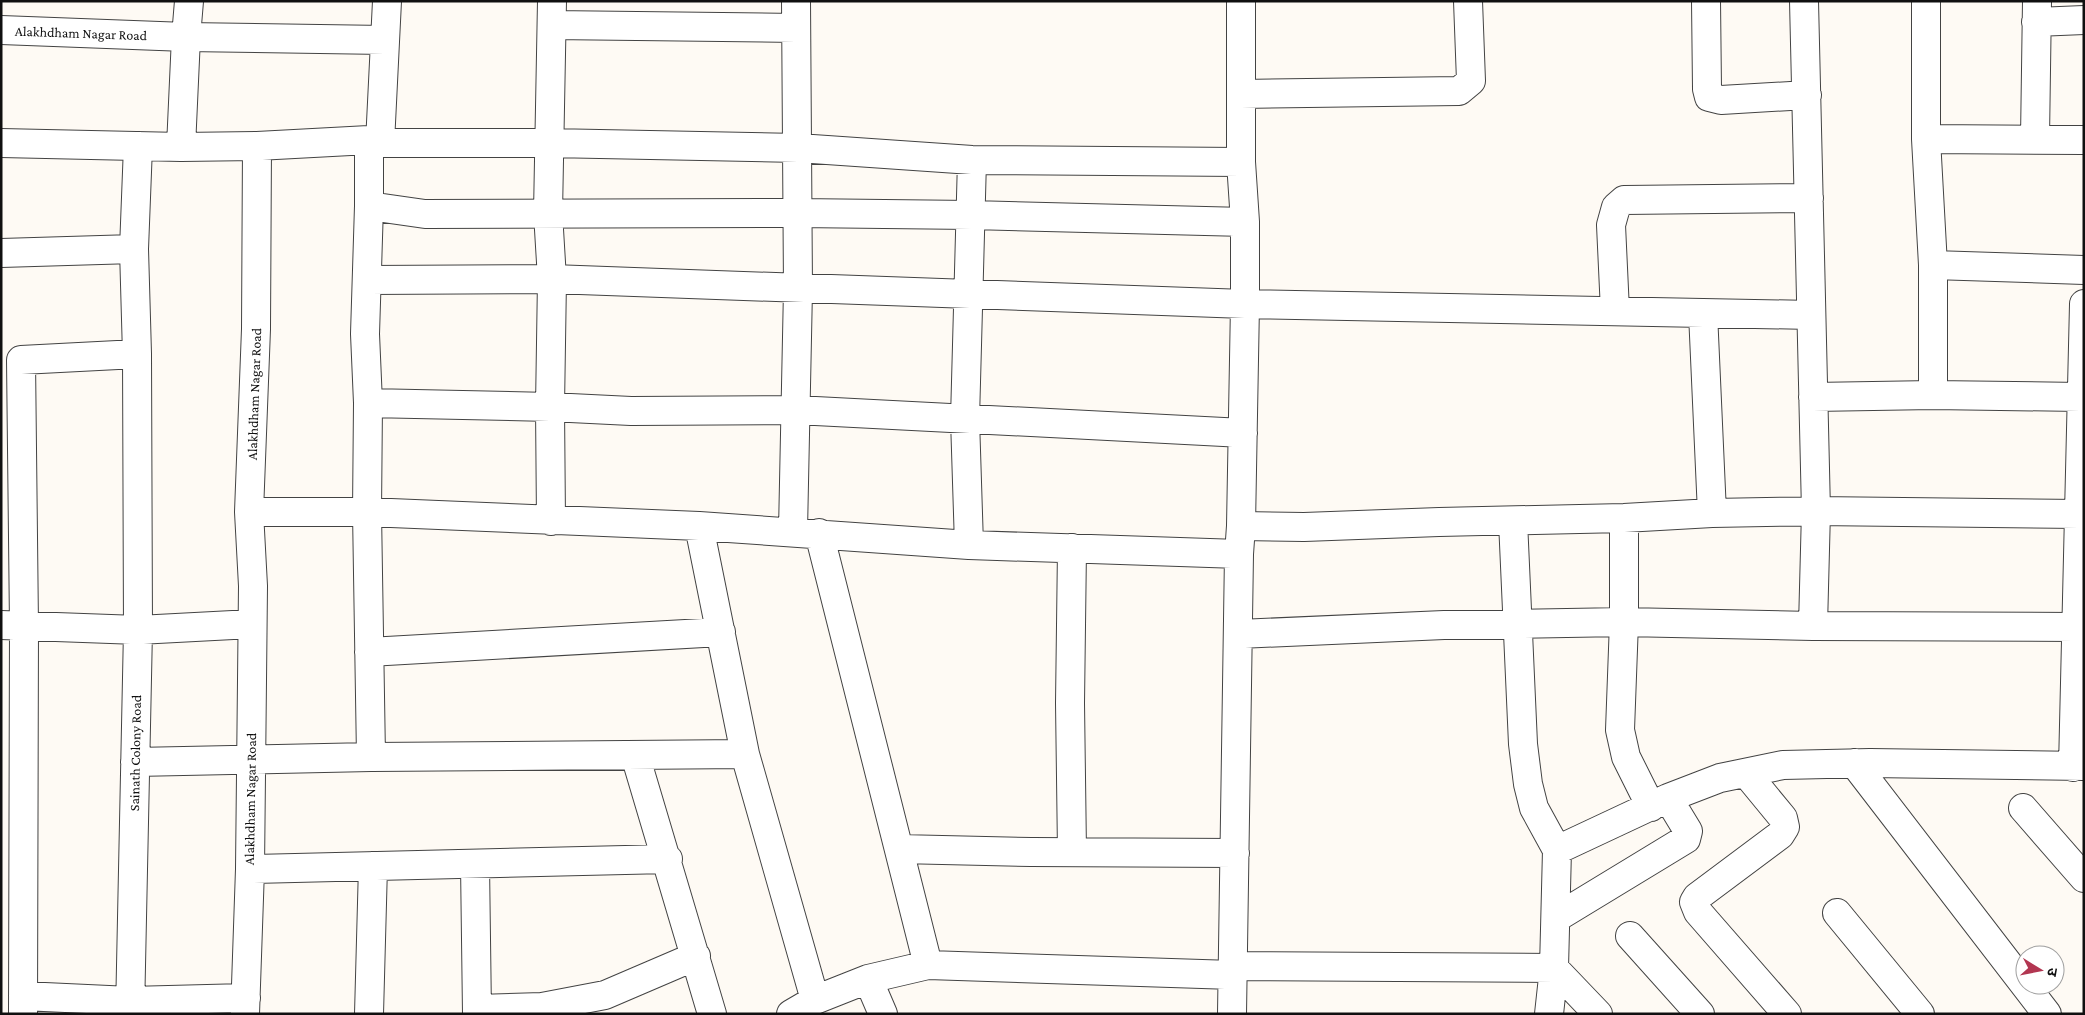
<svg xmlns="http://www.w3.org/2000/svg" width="2085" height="1015" font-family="'Crimson Pro','Noto Sans Devanagari',serif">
	<rect width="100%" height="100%" fill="#fefaf4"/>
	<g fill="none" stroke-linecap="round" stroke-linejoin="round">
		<defs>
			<path id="minor" d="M189 1 186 37 385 40
				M1706 1 1707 89 1709 97 1721 100 1807 95
				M1804 1 1816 511 2079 514 2073 767
				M1926 1V139L2084 140
				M2036 22 2084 20
				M552 25 796 28
				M1 30 186 37 181 147 257 146 256 329 249 512 253 586 250 869 245 1014
				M1241 94 1459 91 1471 81 1468 1
				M2035 138 2037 1
				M1926 139 1933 265 2084 270
				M369 140 380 143H549L798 148 972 160 1241 162
				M1 143 181 147
				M380 143 387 1
				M257 146 369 140V206L425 214 798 213 971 215 1245 222
				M369 206 365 334 368 403 367 512 371 757
				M134 249 138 146
				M1 253 134 249 137 354 138 630 252 624
				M1933 265V395L2080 397
				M368 280 552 279 1245 304 1811 315
				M1615 311 1611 225 1616 207 1624 200 1809 198
				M1703 313 1712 513
				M1813 397 1933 395
				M368 403 550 407 631 411 796 410 1243 433
				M249 512H367L699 526 969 545 1239 554
				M2079 514 2084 304
				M1624 518V622L1620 730 1626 757 1651 807
				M551 521 550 407 552 279 548 213 552 1
				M1513 521 1523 744 1528 784 1534 808 1557 850
				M699 526 745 754
				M793 531 798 289 796 1
				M819 533 928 965
				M969 545 965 419 972 160
				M1 625 138 630 130 1014
				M1813 626 2076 627
				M1239 634 1444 625 1624 622 1813 626 1816 511 1712 513 1624 518 1439 522 1304 527 1241 526
				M369 652 721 632
				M635 755 712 1014
				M135 762 371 757 745 754 815 1000 791 1014
				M1854 763 2047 1014
				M1746 773 1783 818 1785 827 1780 835 1697 897 1694 902 1698 912 1787 1014
				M2023 808 2084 878
				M899 849 1031 852 1235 853
				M1072 852 1070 703 1072 548
				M475 864 477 1014
				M250 869 668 859
				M1837 913 1920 1014
				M1556 918 1686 839 1688 831 1668 798
				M1630 936 1700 1014
				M1233 966 1554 968 1598 1014
				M868 979 883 1014
				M23 996 130 1001 246 998
				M815 1000 868 979 928 965 1233 975
				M477 1009 542 1007 605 995 696 956
				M23 1014 24 626 21 360 137 354
				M369 1014 373 866
				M1232 1014 1239 554 1241 526 1245 304V222L1241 162V1
				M1549 1014 1554 968 1557 850 1668 798 1720 778 1783 765 1870 763 2084 766"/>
		</defs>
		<!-- minor casing -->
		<use href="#minor" stroke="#434343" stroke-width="30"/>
		<!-- minor -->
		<use href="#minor" stroke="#fff" stroke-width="28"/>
	</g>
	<g text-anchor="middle" stroke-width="5" stroke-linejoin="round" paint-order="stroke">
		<!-- street labels -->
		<g font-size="14" fill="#101010" stroke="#fff">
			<text transform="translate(81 33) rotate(2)" y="5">Alakhdham Nagar Road</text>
			<text transform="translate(254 394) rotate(-88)" y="5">Alakhdham Nagar Road</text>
			<text transform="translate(135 753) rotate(-89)" y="5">Sainath Colony Road</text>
			<text transform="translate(250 799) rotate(-89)" y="5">Alakhdham Nagar Road</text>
		</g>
	</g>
	<!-- border -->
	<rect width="2085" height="1015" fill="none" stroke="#101010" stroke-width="5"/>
	<!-- north arrow -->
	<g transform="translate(2040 970) rotate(100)"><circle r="24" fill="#ffffff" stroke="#9f9f9f"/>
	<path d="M0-4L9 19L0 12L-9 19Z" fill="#b23651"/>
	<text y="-8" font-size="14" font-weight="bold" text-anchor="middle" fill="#101010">उ</text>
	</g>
</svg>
